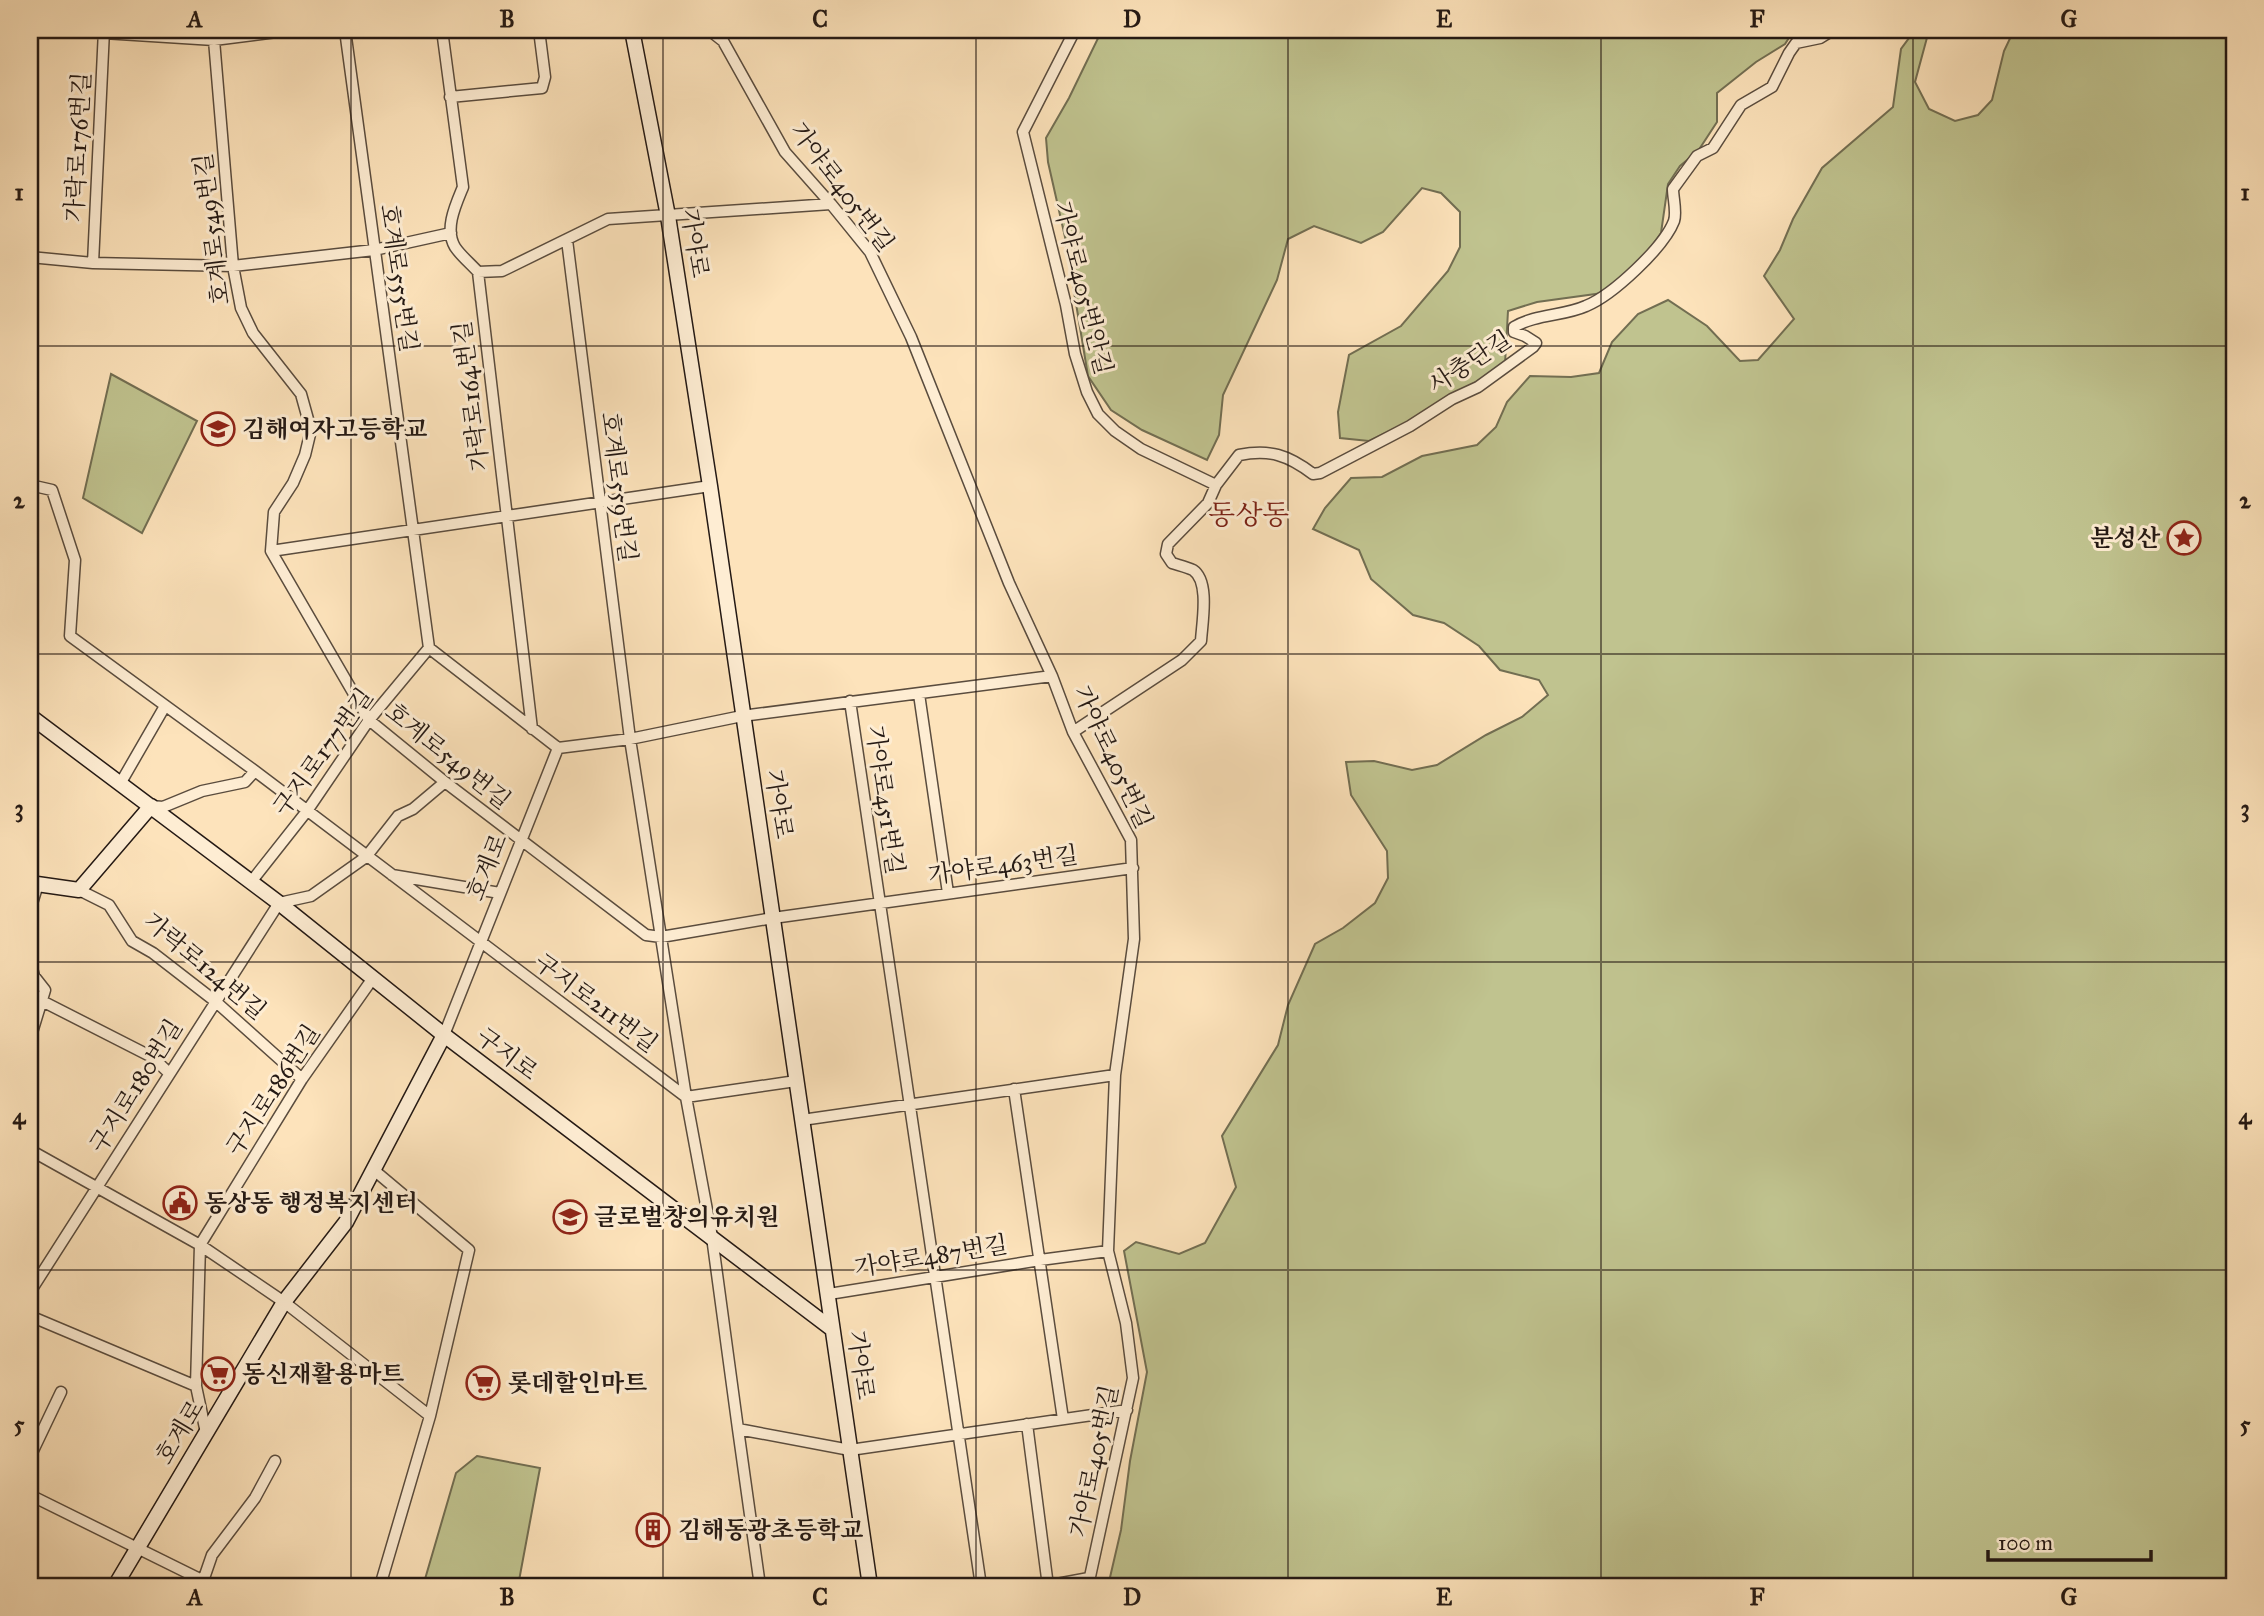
<svg xmlns="http://www.w3.org/2000/svg" width="2264" height="1616" font-family="'IM FELL Great Primer','Noto Serif KR',serif">
	<rect width="100%" height="100%" fill="#fde3bb"/>
	<filter id="stains"><feTurbulence type="fractalNoise" baseFrequency=".00286" numOctaves="4"/><feColorMatrix values="0 0 0 0 .2 0 0 0 0 .09 0 0 0 0 .02 0 0 0 .5 -.17"/></filter>
	<radialGradient id="worn" r=".72"><stop offset=".6" stop-color="#630" stop-opacity="0"/><stop offset="1" stop-color="#630" stop-opacity=".3"/></radialGradient>
	<!-- green -->
	<path fill="#c0c38f" stroke="#726e52" stroke-width="2" d="M1102 30H1794L1785 44 1756 62 1717 93V122L1698 151 1680 166 1668 184 1661 233 1641 261 1610 292 1537 302 1508 311 1505 364 1417 418 1369 441 1340 438 1338 412 1349 355 1401 326 1448 271 1460 247V212L1441 193 1422 188 1383 232 1361 243 1314 226 1288 239 1277 280 1223 395 1219 435 1207 460 1142 430 1111 410 1088 376 1065 237 1048 162 1046 138 1069 98Z
		M1915 30 1928 34 1915 82 1929 109 1955 121 1978 115 1992 100 2004 51 2014 30H2234V1586H1108L1121 1530 1130 1461 1147 1372 1124 1251 1136 1242 1179 1254 1205 1243 1236 1187 1222 1136 1278 1045 1288 1005 1315 944 1343 928 1375 903 1388 878 1387 851 1351 795 1346 762 1374 761 1412 770 1437 765 1486 735 1522 717 1548 695 1539 680 1500 670 1479 646 1444 623 1413 615 1371 579 1359 550 1313 529 1325 508 1351 478 1382 477 1422 456 1477 445 1496 427 1507 402 1530 376 1571 377 1599 373 1612 342 1638 314 1668 300 1707 326 1740 361 1758 360 1794 319 1764 276 1780 250 1793 219 1822 168 1893 107 1901 49Z
		M111 374 197 421 142 533 83 498Z
		M477 1456 540 1468 518 1586H423L456 1473Z"/>
	<g fill="none" stroke-linecap="round" stroke-linejoin="round">
		<defs>
			<path id="street" d="M56 30 214 40 292 30
				M345 30 429 648 558 748
				M442 30 463 187C456 204 444 229 455 247 461 256 471 264 478 272L502 271 608 219 831 204
				M709 30 723 41 785 152 831 204 870 252 911 337 1009 583 1052 676 1073 732 1131 840 1134 939 1115 1075 1108 1251 1126 1323 1133 1378 1088 1586
				M214 40 233 266 241 308 253 333 301 394 311 430 305 455 293 483 274 512 271 551 369 720 445 782 646 935 661 937 773 918 1133 868
				M450 97 542 88 545 77 539 30
				M567 240 630 739 686 1097 712 1237 738 1429 850 1450 1127 1410
				M30 257 93 263 233 266 374 250 451 233
				M93 263 104 30
				M478 272 532 729
				M30 485 52 490 75 560 70 636 255 771 686 1097 796 1081
				M1216 485 1239 455C1270 449 1288 455 1313 474L1320 473 1410 426 1452 399 1478 387 1533 347 1536 343 1525 336 1514 332V327C1536 314 1564 316 1586 306 1613 295 1664 247 1674 221 1677 212 1673 198 1673 189L1697 156 1713 148 1741 105 1772 87 1789 53 1796 43 1820 38 1833 30
				M271 551 710 486
				M919 694 948 893
				M850 701 981 1586
				M1073 732 1182 660 1201 641C1202 623 1210 581 1193 570 1187 567 1178 565 1172 563L1166 554 1168 544 1208 503 1216 485 1141 449 1115 431 1098 414 1087 392 1075 354 1066 305 1023 132 1075 30
				M120 784 165 706
				M151 806 163 807 202 791 245 782 255 771
				M392 875 500 893
				M251 882 307 811 369 720 429 648
				M79 890 109 905 132 941 153 953 215 1001 302 1079
				M30 910 38 884
				M30 960 34 976 45 990 30 1039
				M42 1001 152 1057 169 1073
				M444 1035 558 748 630 739 742 716 1052 676
				M1014 1089 1063 1419
				M802 1120 1115 1075
				M30 1150 200 1245 284 1302 430 1416
				M375 1171 469 1250 430 1416 380 1586
				M30 1292 279 903 311 896 366 857 398 816 413 809 445 782
				M829 1294 1040 1260 1108 1251
				M30 1316 196 1386
				M1027 1424 1048 1586
				M738 1429 760 1586
				M206 1433 196 1386 200 1245 302 1079 373 978
				M30 1457 61 1392
				M30 1495 214 1586
				M203 1581 212 1555 255 1498 275 1461
				M1046 1586 1089 1578"/>
			<path id="secondary" d="M632 30 668 216 710 486 870 1586
				M30 716 279 903 444 1035 832 1329
				M30 883 79 890 151 806
				M115 1586 284 1302 346 1222 444 1035"/>
		</defs>
		<!-- street casing -->
		<use href="#street" stroke="#5a4c3e" stroke-width="13"/>
		<!-- secondary casing -->
		<use href="#secondary" stroke="#241914" stroke-width="17"/>
		<!-- street -->
		<use href="#street" stroke="#feedd3" stroke-width="10"/>
		<!-- secondary -->
		<use href="#secondary" stroke="#feedd3" stroke-width="14"/>
	</g>
	<!-- grid -->
	<path fill="none" stroke="#241914" stroke-width="2" stroke-opacity="0.55" d="M351 30V1586M663 30V1586M976 30V1586M1288 30V1586M1601 30V1586M1913 30V1586M30 346H2234M30 654H2234M30 962H2234M30 1270H2234"/>
	<!-- icons -->
	<defs>
		<symbol id="school-ring" viewBox="-11 -11 22 22"><circle r="9.5" fill="#feedd3" stroke="#8f2418" stroke-width="1.5"/><path d="M0-5L7-2L0 1L-7-2ZM-4 1L0 2.5L4 1V4Q0 6-4 4Z" fill="#8f2418"/></symbol>
		<symbol id="sight-ring" viewBox="-11 -11 22 22"><circle r="9.5" fill="#feedd3" stroke="#8f2418" stroke-width="1.5"/><path d="M0-6L1.8-2.2L6-1.7L2.9 1.2L3.7 5.4L0 3.3L-3.7 5.4L-2.9 1.2L-6-1.7L-1.8-2.2Z" fill="#8f2418"/></symbol>
		<symbol id="civic-ring" viewBox="-11 -11 22 22"><circle r="9.5" fill="#feedd3" stroke="#8f2418" stroke-width="1.5"/><path d="M-.6-6.5H3V-4.5H.6V-3L4-1V1h2V6H-6V1h2V-1L-.6-3ZM-1.2 2.5V6h2.4V2.5Z" fill="#8f2418"/></symbol>
		<symbol id="supermarket-ring" viewBox="-11 -11 22 22"><circle r="9.5" fill="#feedd3" stroke="#8f2418" stroke-width="1.5"/><path d="M-6-5.5h2.5l.6 2H6L4.5 2H-2.5L-4.4-4H-6ZM-1.5 3.2a1.3 1.3 0 1 0 .1 0ZM3 3.2a1.3 1.3 0 1 0 .1 0Z" fill="#8f2418"/></symbol>
		<symbol id="building-ring" viewBox="-11 -11 22 22"><circle r="9.5" fill="#feedd3" stroke="#8f2418" stroke-width="1.5"/><path d="M-4-6H4V6H1V3H-1V6H-4ZM-2.5-4.3h1.7v1.8h-1.7ZM.8-4.3h1.7v1.8H.8ZM-2.5-1h1.7V.8h-1.7ZM.8-1h1.7V.8H.8Z" fill="#8f2418"/></symbol>
	</defs>
	<g fill-rule="evenodd">
		<use href="#school-ring" x="199" y="410" width="38" height="38"/>
		<use href="#sight-ring" x="2165" y="519" width="38" height="38"/>
		<use href="#civic-ring" x="161" y="1184" width="38" height="38"/>
		<use href="#school-ring" x="551" y="1198" width="38" height="38"/>
		<use href="#supermarket-ring" x="199" y="1355" width="38" height="38"/>
		<use href="#supermarket-ring" x="464" y="1364" width="38" height="38"/>
		<use href="#building-ring" x="634" y="1511" width="38" height="38"/>
	</g>
	<g text-anchor="middle" stroke-width="6" stroke-linejoin="round" paint-order="stroke">
		<!-- street labels -->
		<g font-size="24" fill="#241914" stroke="#feedd3">
			<text transform="translate(78 147) rotate(-87)" y="8">가락로176번길</text>
			<text transform="translate(842 187) rotate(53)" y="8">가야로405번길</text>
			<text transform="translate(212 229) rotate(-97)" y="8">호계로549번길</text>
			<text transform="translate(695 243) rotate(81)" y="8">가야로</text>
			<text transform="translate(399 278) rotate(82)" y="8">호계로555번길</text>
			<text transform="translate(1083 288) rotate(76)" y="8">가야로405번안길</text>
			<text transform="translate(1470 362) rotate(-33)" y="8">사충단길</text>
			<text transform="translate(471 396) rotate(-97)" y="8">가락로164번길</text>
			<text transform="translate(619 487) rotate(83)" y="8">호계로559번길</text>
			<text transform="translate(323 752) rotate(-54)" y="8">구지로177번길</text>
			<text transform="translate(448 756) rotate(39)" y="8">호계로549번길</text>
			<text transform="translate(1113 757) rotate(65)" y="8">가야로405번길</text>
			<text transform="translate(885 800) rotate(82)" y="8">가야로451번길</text>
			<text transform="translate(779 804) rotate(81)" y="8">가야로</text>
			<text transform="translate(1003 865) rotate(-8)" y="8">가야로463번길</text>
			<text transform="translate(487 867) rotate(-68)" y="8">호계로</text>
			<text transform="translate(205 966) rotate(40)" y="8">가락로124번길</text>
			<text transform="translate(596 1003) rotate(37)" y="8">구지로211번길</text>
			<text transform="translate(507 1054) rotate(37)" y="8">구지로</text>
			<text transform="translate(136 1086) rotate(-58)" y="8">구지로180번길</text>
			<text transform="translate(273 1090) rotate(-57)" y="8">구지로186번길</text>
			<text transform="translate(931 1256) rotate(-9)" y="8">가야로487번길</text>
			<text transform="translate(861 1365) rotate(82)" y="8">가야로</text>
			<text transform="translate(180 1432) rotate(-59)" y="8">호계로</text>
			<text transform="translate(1094 1461) rotate(-78)" y="8">가야로405번길</text>
		</g>
		<!-- poi labels -->
		<g font-size="24" font-weight="bold" fill="#241914" stroke="#feedd3" text-anchor="start">
			<text x="242" y="437">김해여자고등학교</text>
			<text x="2160" y="546" text-anchor="end">분성산</text>
			<text x="204" y="1211">동상동 행정복지센터</text>
			<text x="594" y="1225">글로벌창의유치원</text>
			<text x="242" y="1382">동신재활용마트</text>
			<text x="508" y="1391">롯데할인마트</text>
			<text x="678" y="1538">김해동광초등학교</text>
		</g>
		<!-- quarter labels -->
		<g font-size="28" fill="#7a1f14" stroke="#feedd3">
			<text x="1249" y="524">동상동</text>
		</g>
	</g>
	<!-- margin -->
	<rect width="2264" height="1616" fill="none" stroke="#fde3bb" stroke-width="77"/>
	<!-- scale -->
	<path d="M1988 1550v10h163v-10" fill="none" stroke="#241914" stroke-width="3.5"/>
	<text x="1998" y="1550" font-size="21" fill="#241914" stroke="#feedd3" stroke-width="5" paint-order="stroke">100 m</text>
	<rect x="38" y="38" width="2188" height="1540" fill="none" stroke="#241914" stroke-width="2.5"/>
	<g font-size="23" text-anchor="middle" font-weight="bold" fill="#241914">
		<text x="195" y="27">A</text>
		<text x="507" y="27">B</text>
		<text x="820" y="27">C</text>
		<text x="1132" y="27">D</text>
		<text x="1444" y="27">E</text>
		<text x="1757" y="27">F</text>
		<text x="2069" y="27">G</text>
		<text x="19" y="200">1</text>
		<text x="2245" y="200">1</text>
		<text x="19" y="508">2</text>
		<text x="2245" y="508">2</text>
		<text x="19" y="816">3</text>
		<text x="2245" y="816">3</text>
		<text x="19" y="1124">4</text>
		<text x="2245" y="1124">4</text>
		<text x="19" y="1432">5</text>
		<text x="2245" y="1432">5</text>
		<text x="195" y="1605">A</text>
		<text x="507" y="1605">B</text>
		<text x="820" y="1605">C</text>
		<text x="1132" y="1605">D</text>
		<text x="1444" y="1605">E</text>
		<text x="1757" y="1605">F</text>
		<text x="2069" y="1605">G</text>
	</g>
	<rect width="100%" height="100%" filter="url(#stains)"/>
	<rect width="100%" height="100%" fill="url(#worn)"/>
</svg>
